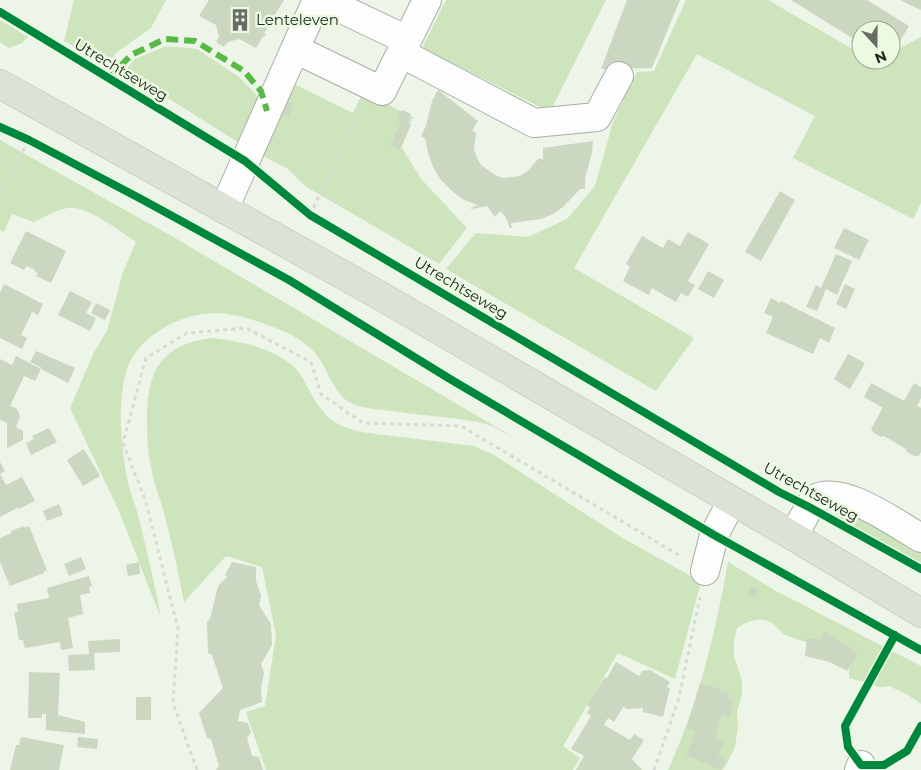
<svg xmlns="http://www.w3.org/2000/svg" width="921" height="770" font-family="Montserrat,sans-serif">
	<rect width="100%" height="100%" fill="#edf4e8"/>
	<!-- green -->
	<path fill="#cee4bd" d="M74 0H166L151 28 117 52 105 64 64 41Z
		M446 0H606L550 112 422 48Z
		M686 0H768L861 54V60C872 60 880 60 891 60V53L921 37V203L913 219 793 158 815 116 697 54 574 268 694 338 656 391 446 269 476 233 528 237 567 219 595 186 613 122 637 72 654 71Z
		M0 20 28 37 22 43 9 48 0 42Z
		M166 46 197 49 239 77 256 94 262 108 244 146 125 71 135 59Z
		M290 82 353 113 363 92 413 117 400 145 422 180 467 228 439 264 305 186 288 169 259 154Z
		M0 140 175 238 513 437C502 432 490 424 478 422 450 417 420 415 392 411 378 409 364 409 351 403 334 396 327 365 314 352 302 338 282 330 265 324 228 311 202 308 167 326 150 335 135 349 128 366 116 400 121 448 128 483 131 495 136 506 139 519 147 552 155 585 161 618L119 511 70 408 94 352 107 331 123 272 136 242C121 232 91 209 74 208 62 206 45 217 34 222L12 214 4 232 0 230Z
		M212 338C240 341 274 348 295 368 301 374 305 382 309 390 324 418 336 428 368 433L474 446 494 455 621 537 701 582 675 679 618 653 563 746 580 758 573 770H266L246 712 265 706 276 635 262 567 226 556 184 602C178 570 171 539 163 509 160 498 155 487 153 476 148 457 147 438 147 419 147 371 161 344 212 338Z
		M847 509 921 549V565L836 519Z
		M728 562 776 591 921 666V704L908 695 889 686 880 687 849 678V650C829 646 807 644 788 636 777 632 776 621 763 620 753 619 745 623 737 628L734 641V657L742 680V695L737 711 738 727 735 747 724 769 722 770H668C699 702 715 635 728 562Z"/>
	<!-- building -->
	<path fill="#cbd7c1" d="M209 0H284L264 33 266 34 264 37 263 36 256 48 239 39 228 42 224 47 216 42 219 37 216 25 199 16Z
		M627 0H680L652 68 601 69Z
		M791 0H867L909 26 894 52 891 50V30H861V53L856 50 860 43Z
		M900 0H921V10Z
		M438 90 478 121 472 131 476 132 474 149 477 158 481 165 495 175 503 178 520 176 528 171 539 158 543 160V148L593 141 592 153 585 178V189H580L563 207 553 214 541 219 511 223 512 228H510L505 216 500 211 495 217 487 206 471 209V208L478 205 464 200 452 191 441 180 433 167 428 153 425 138 421 136 426 126 432 101Z
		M285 100 293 103 289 116 280 113Z
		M402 110 411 114 407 123 411 125 400 150 390 146 401 121 398 119Z
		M780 191 795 200 761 261 745 252Z
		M844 228 869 240 859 260 834 248Z
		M26 231 66 251 51 283 36 276 38 273 34 271 35 270 27 266 24 270 10 263Z
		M688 232 709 244 688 281 695 285 688 297 681 293 676 302 652 288 649 295 623 281 630 267 626 264 642 236 663 248 668 239 680 246Z
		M836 254 852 261 837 295 826 289 817 311 806 307 816 285 821 288Z
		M708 271 724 280 714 298 698 289Z
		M4 284 43 304 38 315 32 312 21 335 27 338 22 349 0 338V293Z
		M845 284 855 289 846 309 836 304Z
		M70 291 92 302 86 313 96 318 90 331 58 315Z
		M771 298 780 303 781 301 835 328 829 343 820 338 813 354 766 333 773 317 764 313Z
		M96 303 110 310 105 320 91 313Z
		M36 351 75 368 68 383 41 369 42 368 30 362Z
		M848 354 865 363 850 389 834 379Z
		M16 356 41 369 35 381 24 376 10 406 17 409 20 417 16 427 23 431V440L7 448V423L0 420V359L12 365Z
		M871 383 904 401 914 383 921 387V398L917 406 921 408V452L919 456H914L907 452 906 449 884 436 881 437 874 433 871 429 882 409V407L864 397Z
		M49 428 57 442 31 455 26 443 34 439 32 436Z
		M84 449 100 476 83 486 67 460Z
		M0 462 5 471 0 474 6 485 22 477 35 501 19 509V507L0 517Z
		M59 504 63 515 47 521 43 511Z
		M24 526 25 528 29 526 47 570 43 572 44 573 10 586 0 562V538L12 533 11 531Z
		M81 557 86 569 69 576 64 564Z
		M139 562 140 574 128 576 126 565Z
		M232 562 256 567V581L261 596 259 605 271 624 272 645 261 664 264 673 261 688 262 702 240 710 238 721 248 723 251 733 247 738 252 756 259 757 263 770H216L219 766 211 739 207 738 199 713 223 688 212 655 208 653 207 622 210 619 218 586 227 577 225 575Z
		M89 576 92 586 89 587 90 593 80 595 83 614 68 618 73 648 61 650 60 642 25 648 23 640H19L17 627 14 613 18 612 17 604 49 598 47 588Z
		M751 586 759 590 754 598 747 594Z
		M824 632 858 653 847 671 830 662 805 656 807 638 820 640Z
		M120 639V652L94 653 95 670 69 671 68 655 89 654 88 641Z
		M616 662 639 676 642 671 650 670 670 682 667 687 670 688 663 717 643 712V708L627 709 623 707 614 722 608 718 604 725 630 740 634 734 644 740 632 759 642 770H576L584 756 571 749 591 716 587 713 590 707 587 705 605 677 607 678Z
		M29 672 60 673 58 715 85 722V734L46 730V714H42V718H28Z
		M700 683 729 693 728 698 734 700 729 717 722 714 715 738 724 742 718 755 726 760 721 770 686 755 695 731 687 728Z
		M136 697H151V720H136Z
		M21 737 64 745 59 770H10L16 745H19Z
		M78 737 98 739 97 749 77 747Z"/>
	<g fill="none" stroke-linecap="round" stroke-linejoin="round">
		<defs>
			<path id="minor" d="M323 0 407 40
				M295 49 317 0
				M401 53 534 123 597 117 619 76
				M224 209 295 49 382 91 427 0
				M793 536 814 499C842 483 896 524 921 538
				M705 571 714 535 732 501
				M859 770 861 765"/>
			<path id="major" d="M0 84 379 295 793 536 921 613"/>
		</defs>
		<!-- minor casing -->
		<use href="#minor" stroke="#a8aea4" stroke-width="30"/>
		<!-- major casing -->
		<use href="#major" stroke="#ccd0ca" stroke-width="30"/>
		<!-- path -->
		<path stroke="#d8dad6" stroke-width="3" stroke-dasharray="4 4" stroke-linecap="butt" d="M0 194 29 140
			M310 215 361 108
			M197 770 173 703 178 629 146 502 123 443 146 358 187 333 246 328 311 362 321 394 363 423 461 426 682 557
			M654 770 679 698 700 597"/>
		<!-- minor -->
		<use href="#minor" stroke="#fcfdfc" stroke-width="28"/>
		<!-- major -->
		<use href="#major" stroke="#dde2d7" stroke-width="28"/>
		<!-- quiet -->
		<path stroke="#58b947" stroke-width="6" stroke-dasharray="12 6" stroke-linecap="butt" d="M108 79 131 55 165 39 195 41 244 71 261 91 267 111"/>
		<defs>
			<path id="cycleway" d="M0 12 245 161 310 215 779 492 809 507 921 569
				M0 127 29 140 143 200 289 280 450 379 714 535 921 650
				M895 635 845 726 848 747 861 765H884L907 751 921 726"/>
		</defs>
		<!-- cycleway casing -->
		<use href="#cycleway" stroke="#ecfae2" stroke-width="11"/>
		<!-- cycleway -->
		<use href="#cycleway" stroke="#00873e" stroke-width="8"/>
	</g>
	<!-- icons -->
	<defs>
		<symbol id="building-bare" viewBox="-9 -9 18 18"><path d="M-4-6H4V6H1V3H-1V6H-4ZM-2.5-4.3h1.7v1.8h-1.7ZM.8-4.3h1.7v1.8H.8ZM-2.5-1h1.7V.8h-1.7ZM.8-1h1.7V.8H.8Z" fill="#686e65" stroke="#ecfae2" stroke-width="2.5" paint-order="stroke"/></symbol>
	</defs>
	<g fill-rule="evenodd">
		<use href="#building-bare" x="224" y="4" width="32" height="32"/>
	</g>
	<g text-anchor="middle" stroke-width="5" stroke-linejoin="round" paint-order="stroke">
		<!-- poi labels -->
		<g font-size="15" fill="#21261e" stroke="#ecfae2" text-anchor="start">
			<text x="256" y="25">Lenteleven</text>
		</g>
		<!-- street labels -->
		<g font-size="15" fill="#21261e" stroke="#ecfae2">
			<text transform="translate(121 70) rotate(31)" y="5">Utrechtseweg</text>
			<text transform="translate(461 288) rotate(31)" y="5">Utrechtseweg</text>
			<text transform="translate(811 492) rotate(29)" y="5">Utrechtseweg</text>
		</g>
	</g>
	<!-- north arrow -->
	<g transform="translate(876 45) rotate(159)"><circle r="24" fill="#ecfae2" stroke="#9ba594"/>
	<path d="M0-4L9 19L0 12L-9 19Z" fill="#686e65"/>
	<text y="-8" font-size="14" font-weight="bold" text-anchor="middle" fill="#21261e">N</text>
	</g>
</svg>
